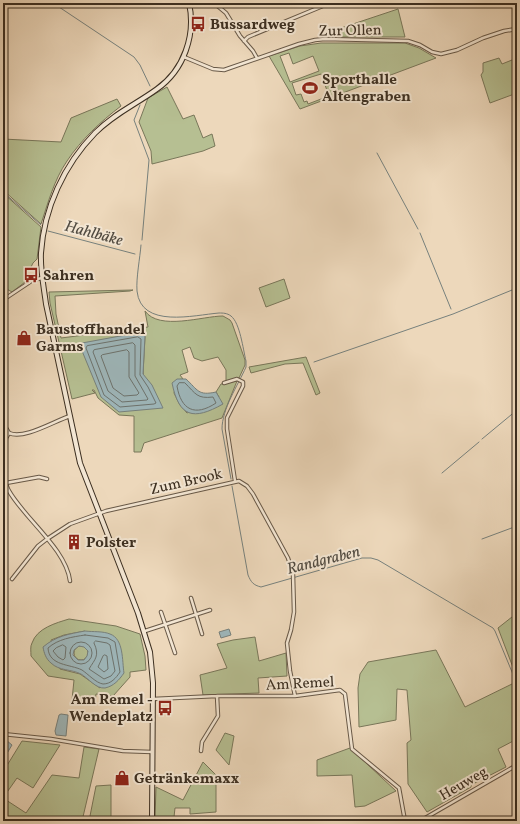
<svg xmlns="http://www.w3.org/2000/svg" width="520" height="824" font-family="Vollkorn,serif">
	<rect width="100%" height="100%" fill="#edd8bb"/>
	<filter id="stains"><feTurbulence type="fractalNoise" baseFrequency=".005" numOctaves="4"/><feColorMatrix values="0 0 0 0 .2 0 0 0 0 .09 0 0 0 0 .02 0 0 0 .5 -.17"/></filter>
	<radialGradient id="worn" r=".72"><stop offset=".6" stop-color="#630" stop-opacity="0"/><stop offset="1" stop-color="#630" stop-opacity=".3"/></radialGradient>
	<!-- green -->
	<path fill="#b6bf92" stroke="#79775a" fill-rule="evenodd" d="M398 9 405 37H337L335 30Z
		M321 43H405L419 48 436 58 300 109 269 56 300 46ZM289 53 293 64 313 56 319 71 290 82 280 56ZM321 74 329 96 308 104 307 101 304 102 301 94 296 95 292 83Z
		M499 58 502 64 517 58V93L490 103 481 75 483 72V63Z
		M167 87 183 119 194 115 203 138 212 134 215 146 203 151 152 164 151 151 139 122 148 98Z
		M117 99 121 106C100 122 81 140 67 161 54 180 48 203 41 224L3 190V139L61 142 71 118Z
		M3 193 41 227 37 259 33 263 30 269 24 267 29 279 12 292 3 287Z
		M284 279 290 298 266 307 259 288Z
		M133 290 130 291 55 296 56 314 61 338 148 327 145 311C159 331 203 316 223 316L230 320 232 323 245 360V365L239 378 226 381V370L218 357 202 361 194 358 190 347 182 350 188 372 180 375 183 379 177 380 174 393 180 405 187 413 219 397 216 392 221 384 237 381 222 418 144 443 141 452H134V416L119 415 98 398 94 390H92L95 393 72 399 50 303 49 292ZM142 332 145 337 143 374Z
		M306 357 320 393 316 395 303 363 285 364 251 373 249 367Z
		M517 613V678L498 628Z
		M69 619 116 626 140 634 145 656 146 670 130 672V677L113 696 96 694 95 703 72 700 74 680 48 676 31 656C31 652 30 646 32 643 37 628 56 623 69 619ZM85 631 100 688 80 674 60 669 51 640 64 635Z
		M255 637 259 661 286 653 287 676 258 678 259 693 203 695 200 675 227 668 217 644 233 640Z
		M74 653a7 7 0 1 1 14 0a7 7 0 1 1-14 0Z
		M436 650 465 707 514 683 517 690V739L498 749 506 767 471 785V787L427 812 408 784 407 743 411 740 407 690 397 689 396 720 359 727 358 688 360 674 368 662Z
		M225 733 234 736 229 765 216 750Z
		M22 741 60 745 33 788 17 778 3 798 26 813 52 775 79 778 84 747 99 749 82 821H3V772Z
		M350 748 396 791 365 806 355 807 352 775 317 776V760Z
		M203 762 216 775V812L190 814V808H175L174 817 155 819 156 787 183 800Z
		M111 785V821H89L96 786Z"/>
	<!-- water -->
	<path fill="#9eb7bb" stroke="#77817d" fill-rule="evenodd" d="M142 332 145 336 143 374 152 385 163 408 119 412 101 397 80 346 82 343Z
		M177 379H186C198 390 198 396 216 392L223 404C193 421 179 417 172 383Z
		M229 629 231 635 221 638 219 632Z
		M85 631C93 632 103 631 110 634 124 639 122 661 124 673 119 680 114 686 105 688 96 689 88 678 81 674 71 669 59 671 51 663 46 659 44 653 43 647 56 636 69 634 85 631ZM79 646 84 647 88 651 87 656 84 660H78L73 655 74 650Z
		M61 714 68 715 66 736 56 735 55 731 59 715Z
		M6 740 12 745 3 760V741Z"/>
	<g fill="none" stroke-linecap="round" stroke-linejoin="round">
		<!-- shore -->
		<path stroke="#6d736e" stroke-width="1" d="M138 337 141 339 140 375 148 387 156 403 154 404 120 407 104 395 86 348 87 346Z
			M133 343 135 345V376L148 399 147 400 122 402 108 391 93 352 94 350Z
			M127 350 129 352V377L139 393 137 395 124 396 113 388 101 356 102 355Z
			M185 383C196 394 197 399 213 397L216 403C195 417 181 410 177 386L179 383Z
			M85 635 108 638 115 642 120 672C116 678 111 684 103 684 96 683 88 674 82 670 70 664 49 666 48 648 58 639 72 637 85 635Z
			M96 641 107 643 110 645 115 671 111 676 104 679 89 669C95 659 100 656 94 643Z
			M70 653a11 11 0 1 1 22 0a11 11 0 1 1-22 0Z
			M63 645 66 647 65 658 63 660 58 657 53 651 56 648Z
			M105 655 107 656 108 669 104 672 98 667 103 656Z"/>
		<!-- stream -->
		<path stroke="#77817d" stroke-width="1" d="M53 3 134 57 140 65 150 86
			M140 105 134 120 149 160 142 240
			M377 153 418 229
			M3 192 41 225
			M48 231 135 254
			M420 233 451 309
			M141 245C140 258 136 278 137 291 141 329 194 315 219 313 223 313 227 313 231 316 240 323 243 349 246 361V367C238 385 222 409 222 429L231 479
			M314 362 453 314 517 288
			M482 439 517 410
			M442 473 479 442
			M232 486 248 575C251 582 253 585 261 587L362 558H371L378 560 493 628 495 631 517 684
			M482 539 517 526"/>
		<defs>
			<path id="street" d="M214 3 226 13 240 36 253 51 257 58
				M244 41 248 37 330 3
				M184 57 213 69 224 70 299 44 315 40 325 39 408 41 420 45 432 52 441 54 457 50 483 38 504 31 517 29
				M3 300 33 280 42 278
				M224 383 237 379 243 382V386L227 418V429L235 481
				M3 410 6 428 9 433 6 438 3 464
				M9 433C24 440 54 421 70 416
				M3 474C5 480 6 486 9 491 25 519 66 549 70 581
				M6 483 39 477 47 479
				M12 579 38 546 47 539 70 524 106 511 239 481 247 486 253 494 288 558 293 574 294 612 291 630 287 643 290 671 295 696
				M191 598 202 634
				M161 612 175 653
				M145 631 210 610
				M153 699 217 696H295L340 690 345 694 352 749 399 788 405 821
				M3 734 51 739 123 751 152 752
				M201 751 202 742 218 716 217 696
				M420 821 517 765"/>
			<path id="secondary" d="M152 821 153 683 150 652 138 613 80 463 46 304C44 288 40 270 41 253 44 208 64 165 95 133 115 113 135 105 157 89 184 70 196 35 189 3"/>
		</defs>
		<!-- street casing -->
		<use href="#street" stroke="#685948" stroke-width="4.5"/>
		<!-- secondary casing -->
		<use href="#secondary" stroke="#3c2f21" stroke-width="6"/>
		<!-- street -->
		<use href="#street" stroke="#f3e6d3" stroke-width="2.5"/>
		<!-- secondary -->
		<use href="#secondary" stroke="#f3e6d3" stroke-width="4"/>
	</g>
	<!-- icons -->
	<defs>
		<symbol id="bus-bare" viewBox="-9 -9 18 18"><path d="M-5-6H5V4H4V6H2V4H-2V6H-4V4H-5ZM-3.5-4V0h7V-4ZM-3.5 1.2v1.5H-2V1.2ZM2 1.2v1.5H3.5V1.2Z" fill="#8f2418" stroke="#f3e6d3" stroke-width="2.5" paint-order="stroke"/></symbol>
		<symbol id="stadium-bare" viewBox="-9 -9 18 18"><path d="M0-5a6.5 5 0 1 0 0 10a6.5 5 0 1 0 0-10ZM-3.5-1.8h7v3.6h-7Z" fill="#8f2418" stroke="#f3e6d3" stroke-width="2.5" paint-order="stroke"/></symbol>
		<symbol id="shop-bare" viewBox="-9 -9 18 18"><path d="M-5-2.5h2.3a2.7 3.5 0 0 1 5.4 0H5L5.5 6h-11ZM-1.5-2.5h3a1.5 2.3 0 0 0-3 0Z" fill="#8f2418" stroke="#f3e6d3" stroke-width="2.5" paint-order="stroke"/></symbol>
		<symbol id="building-bare" viewBox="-9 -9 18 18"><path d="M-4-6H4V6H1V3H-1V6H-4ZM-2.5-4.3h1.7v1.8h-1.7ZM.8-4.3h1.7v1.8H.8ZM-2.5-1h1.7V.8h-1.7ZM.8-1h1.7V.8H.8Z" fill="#8f2418" stroke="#f3e6d3" stroke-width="2.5" paint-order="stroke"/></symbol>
	</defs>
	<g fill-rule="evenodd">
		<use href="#bus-bare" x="187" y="13" width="22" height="22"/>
		<use href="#stadium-bare" x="299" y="77" width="22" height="22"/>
		<use href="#bus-bare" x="20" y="264" width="22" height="22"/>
		<use href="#shop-bare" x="13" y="327" width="22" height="22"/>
		<use href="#building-bare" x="63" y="531" width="22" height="22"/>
		<use href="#bus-bare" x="154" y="697" width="22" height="22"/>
		<use href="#shop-bare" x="111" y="767" width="22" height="22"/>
	</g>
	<g text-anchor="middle" stroke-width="4" stroke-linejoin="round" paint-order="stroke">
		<!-- poi labels -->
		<g font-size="15" font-weight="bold" fill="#3c2f21" stroke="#f3e6d3" text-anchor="start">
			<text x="210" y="29">Bussardweg</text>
			<text x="322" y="84">Sporthalle<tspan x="322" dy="17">Altengraben</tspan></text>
			<text x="43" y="280">Sahren</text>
			<text x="36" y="334">Baustoffhandel<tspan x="36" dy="17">Garms</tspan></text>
			<text x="86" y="547">Polster</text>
			<text x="153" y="704" text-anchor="end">Am Remel -<tspan x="153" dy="17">Wendeplatz</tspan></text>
			<text x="134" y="783">Getränkemaxx</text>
		</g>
		<!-- street labels -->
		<g font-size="15" fill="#3c2f21" stroke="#f3e6d3">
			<text transform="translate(350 30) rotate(-1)" y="5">Zur Ollen</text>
			<text transform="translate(186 481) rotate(-13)" y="5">Zum Brook</text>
			<text transform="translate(300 683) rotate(-3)" y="5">Am Remel</text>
			<text transform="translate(463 783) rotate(-30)" y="5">Heuweg</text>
		</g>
		<!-- water labels -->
		<g font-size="16" font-style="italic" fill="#504a40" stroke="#f3e6d3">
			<text transform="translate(94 232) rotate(15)" y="6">Hahlbäke</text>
			<text transform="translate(323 559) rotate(-14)" y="6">Randgraben</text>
		</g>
	</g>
	<!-- margin -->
	<rect width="520" height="824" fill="none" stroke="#edd8bb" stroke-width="16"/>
	<rect x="4" y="4" width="512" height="816" fill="none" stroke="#3c2f21" stroke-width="2"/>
	<rect x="8" y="8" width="504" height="808" fill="none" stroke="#3c2f21"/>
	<rect width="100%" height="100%" filter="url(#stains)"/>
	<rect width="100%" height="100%" fill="url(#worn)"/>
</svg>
